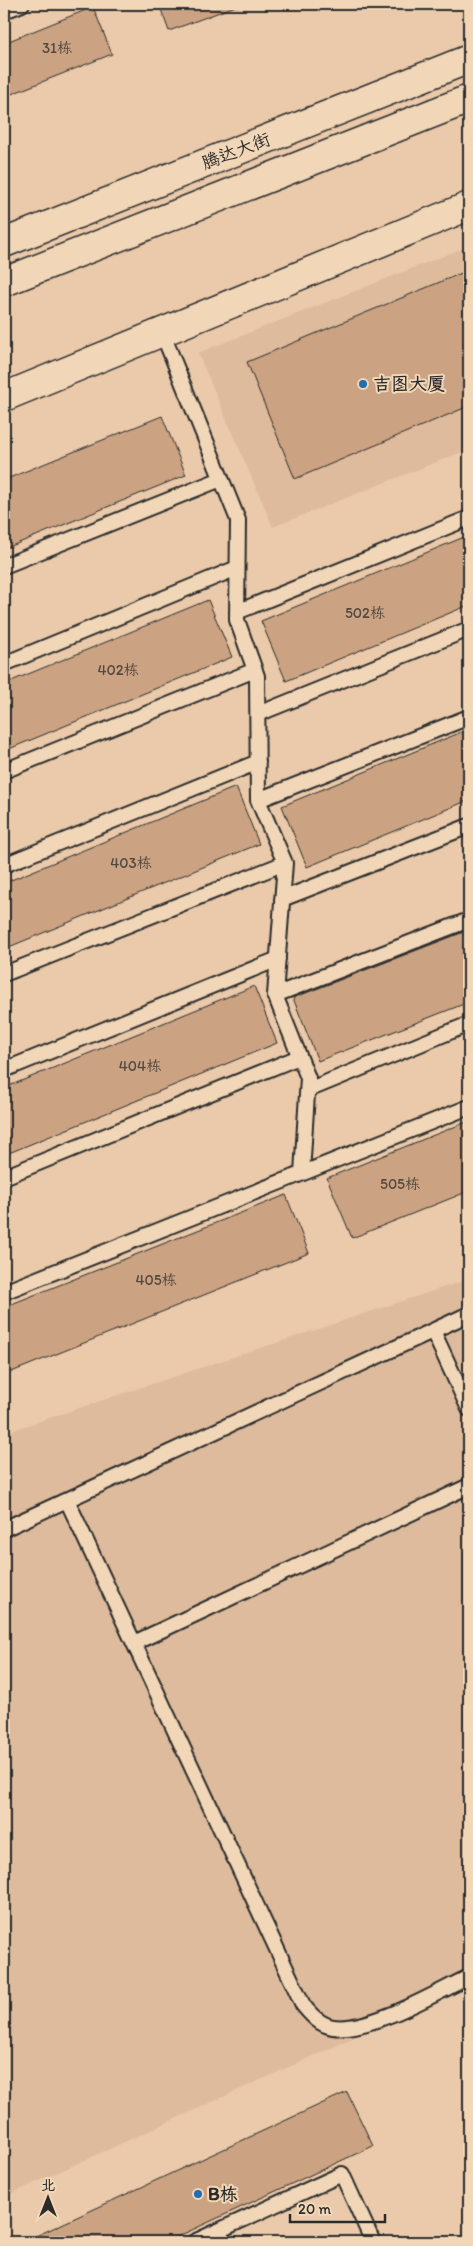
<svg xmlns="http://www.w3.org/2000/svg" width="473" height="2246" font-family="Itim,'LXGW WenKai TC',sans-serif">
	<rect width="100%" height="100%" fill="#eacaaa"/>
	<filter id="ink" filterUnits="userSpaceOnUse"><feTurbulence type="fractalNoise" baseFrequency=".02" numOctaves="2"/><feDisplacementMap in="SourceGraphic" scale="10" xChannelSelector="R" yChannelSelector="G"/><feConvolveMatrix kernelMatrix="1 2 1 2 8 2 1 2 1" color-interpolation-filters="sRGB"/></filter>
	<g filter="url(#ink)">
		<!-- built -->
		<path fill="#ddbb9c" d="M469 246V449L273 527 198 353Z
			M469 1279V1985L4 2197V1433Z"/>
		<!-- building -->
		<path fill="#cba382" stroke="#2b2b2b" d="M159 4H241L169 31Z
			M93 7 112 54 4 97V43Z
			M469 270V406L295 479 247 362Z
			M162 416 186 475 4 549V480Z
			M469 535V605L286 681 261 621Z
			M208 600 232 657 4 751V684Z
			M469 729V800L307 867 282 806Z
			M236 787 259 844 4 949V883Z
			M469 930V1002L318 1061 293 998Z
			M254 986 277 1043 4 1155V1088Z
			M469 1121V1191L352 1238 327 1178Z
			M286 1195 309 1253 4 1375V1307Z
			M347 2092 373 2146 166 2242H23Z"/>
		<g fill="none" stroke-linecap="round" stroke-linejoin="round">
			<defs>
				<path id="service" d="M4 11 22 4
					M162 332 238 520 237 620 257 676 258 800 285 863 275 995 308 1078 302 1173
					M4 566 221 479
					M237 612 469 518
					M4 664 237 568
					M258 714 469 629
					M4 771 255 670
					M258 800 469 717
					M4 865 258 762
					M282 899 469 826
					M4 974 285 863
					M275 995 469 920
					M4 1070 278 959
					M308 1090 469 1024
					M4 1177 299 1057
					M4 1292 469 1107
					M433 1331 469 1409
					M67 1500 303 2005C311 2015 320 2025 333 2027 370 2032 435 1993 469 1977
					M4 1529 469 1314
					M134 1643 469 1486
					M194 2242 342 2174 373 2242"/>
				<path id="minor" d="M4 397 469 206"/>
				<path id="secondary" d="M4 243 469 59
					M4 282 469 99"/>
			</defs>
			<!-- service casing -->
			<use href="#service" stroke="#2b2b2b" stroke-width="18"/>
			<!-- minor casing -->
			<use href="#minor" stroke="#2b2b2b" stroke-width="31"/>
			<!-- secondary casing -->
			<use href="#secondary" stroke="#2b2b2b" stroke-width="31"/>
			<!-- service -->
			<use href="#service" stroke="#f1d7b8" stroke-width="14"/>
			<!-- minor -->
			<use href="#minor" stroke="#f1d7b8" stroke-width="28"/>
			<!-- secondary -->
			<use href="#secondary" stroke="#f1d7b8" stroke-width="28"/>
		</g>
	</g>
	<!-- markers -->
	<g fill="#1f6fb2" stroke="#f1d7b8" stroke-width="2">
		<circle cx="363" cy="384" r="5"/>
		<circle cx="198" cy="2194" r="5"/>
	</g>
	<g text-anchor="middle" stroke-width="4" stroke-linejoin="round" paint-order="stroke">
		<!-- number labels -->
		<g font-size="15" fill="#534941">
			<text x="57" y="53">31栋</text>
			<text x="365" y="618">502栋</text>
			<text x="118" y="675">402栋</text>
			<text x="131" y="868">403栋</text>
			<text x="140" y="1071">404栋</text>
			<text x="400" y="1189">505栋</text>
			<text x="156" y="1285">405栋</text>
		</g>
		<!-- street labels -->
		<g font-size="18" fill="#2b2b2b" stroke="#f1d7b8">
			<text transform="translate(236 151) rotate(-21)" y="6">腾达大街</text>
		</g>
		<!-- poi labels -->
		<g font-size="18" font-weight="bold" fill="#2b2b2b" stroke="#f1d7b8" text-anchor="start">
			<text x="373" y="390">吉图大厦</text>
			<text x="208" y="2200">B栋</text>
		</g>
	</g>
	<!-- margin -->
	<rect width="473" height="2246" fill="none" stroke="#f1d7b8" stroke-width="20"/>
	<rect x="10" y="10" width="453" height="2226" fill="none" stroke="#2b2b2b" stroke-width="2" filter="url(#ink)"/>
	<!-- north arrow -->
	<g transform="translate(48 2198)" stroke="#f1d7b8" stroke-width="4" paint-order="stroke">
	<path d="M0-4L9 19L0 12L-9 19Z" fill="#2b2b2b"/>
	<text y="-8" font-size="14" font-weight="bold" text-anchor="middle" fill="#2b2b2b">北</text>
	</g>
	<!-- scale -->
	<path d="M290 2214v8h95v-8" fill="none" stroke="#2b2b2b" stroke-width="2.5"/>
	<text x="298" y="2214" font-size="15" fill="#2b2b2b" stroke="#f1d7b8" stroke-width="4" paint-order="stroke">20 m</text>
</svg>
